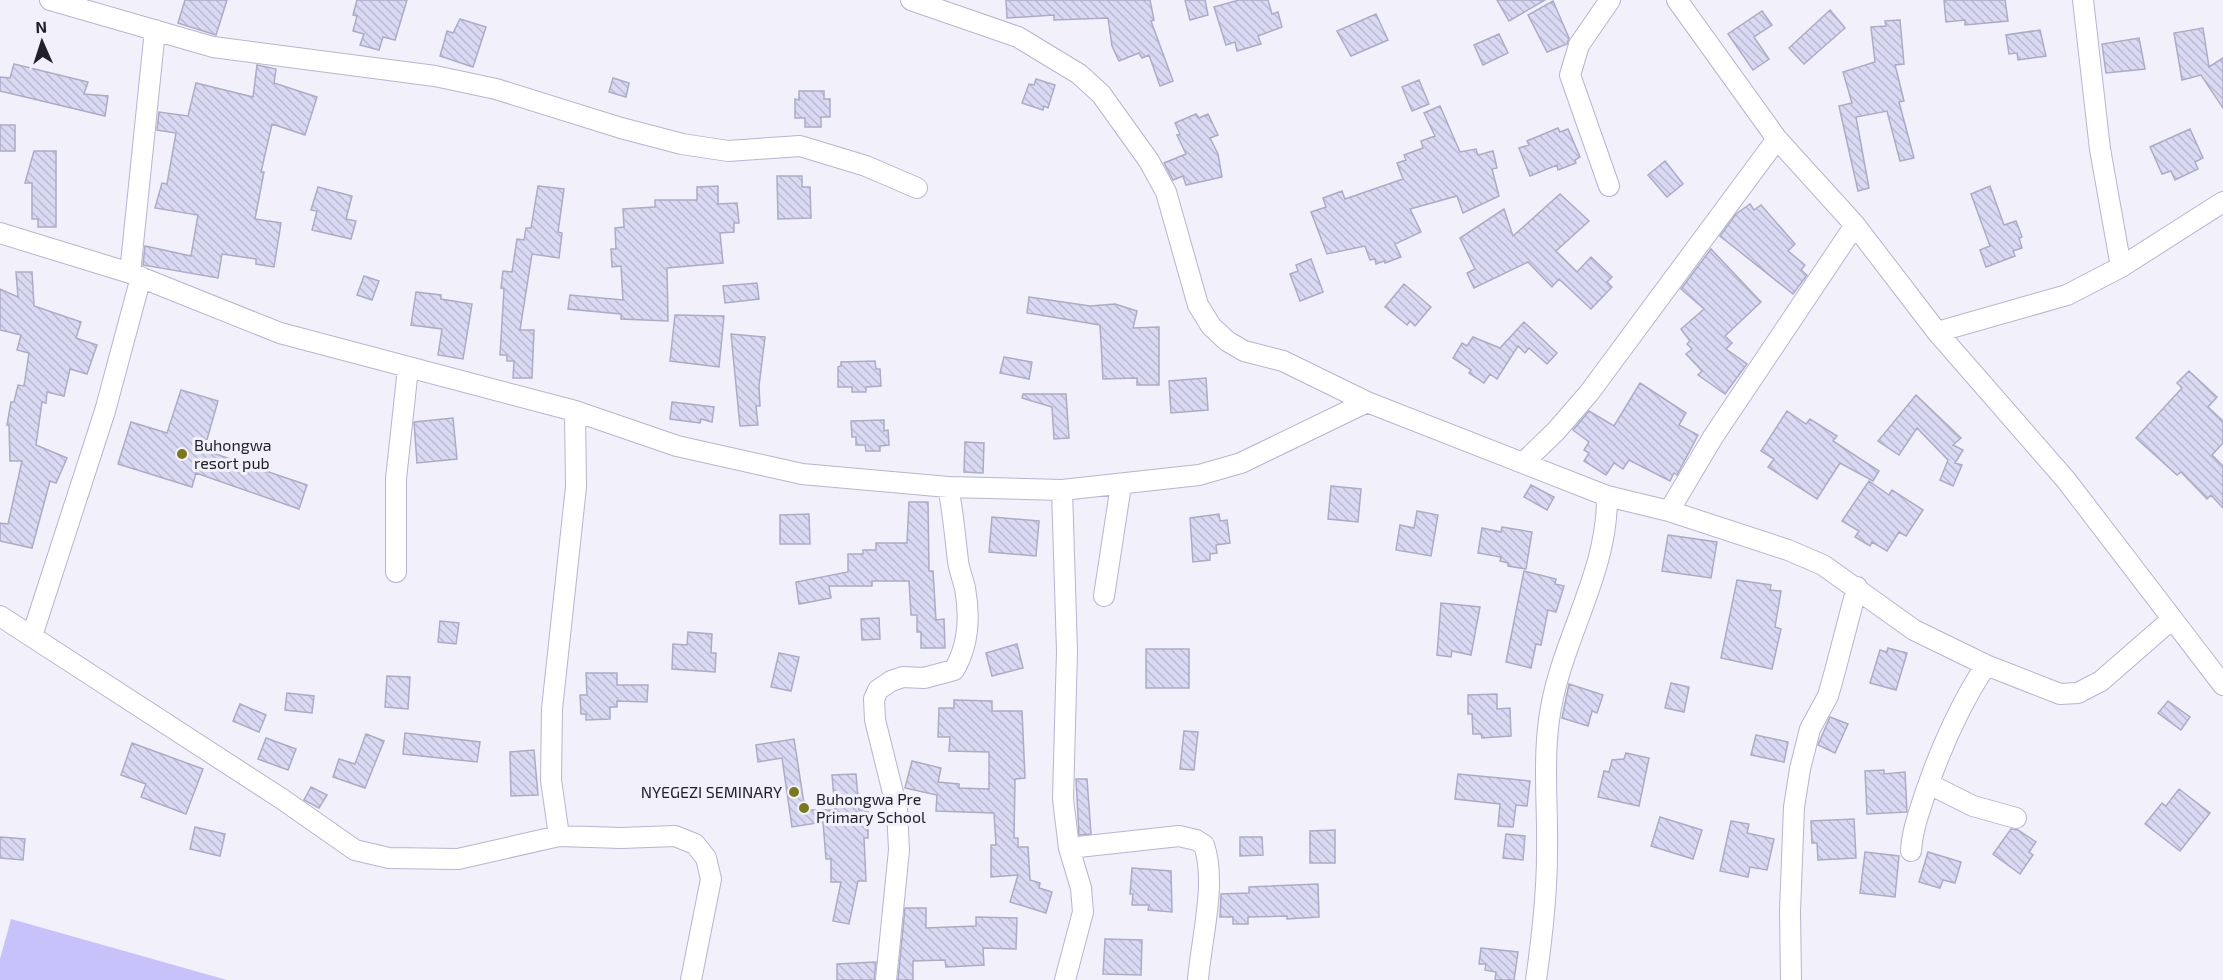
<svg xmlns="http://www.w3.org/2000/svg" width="2223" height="980" font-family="'Exo 2',sans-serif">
	<defs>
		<pattern id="building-back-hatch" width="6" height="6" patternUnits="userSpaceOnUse" patternTransform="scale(1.5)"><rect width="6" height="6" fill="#dad9f4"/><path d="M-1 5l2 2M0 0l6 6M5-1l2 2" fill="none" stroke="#bbbad1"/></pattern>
	</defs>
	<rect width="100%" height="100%" fill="#f1f0fb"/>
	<!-- grass -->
	<path fill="#c8c2fb" d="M11 919 227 980H0V959Z"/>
	<!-- building -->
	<path fill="url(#building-back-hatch)" stroke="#adabc5" stroke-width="1.5" d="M185 0H227L216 35 178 23Z
		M357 0H407L395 40 383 37 379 50 360 45 364 34 353 31 357 16 353 15Z
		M1006 0H1150L1154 20 1151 21 1173 81 1160 86 1149 55 1142 58 1139 53 1119 61 1112 46 1108 18 1054 20V15L1007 18Z
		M1185 0H1205L1208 15 1190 20Z
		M1239 0H1268L1272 14 1278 12 1282 27 1258 36 1261 44 1237 51 1235 42 1226 45 1214 7Z
		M1497 0H1545L1509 21Z
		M1944 0H2005L2008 21 1965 25V20L1946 22Z
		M1553 1 1569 38 1567 44 1547 52 1528 15Z
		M1830 10 1845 28 1804 64 1789 48Z
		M1762 11 1772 25 1754 37 1769 59 1753 70 1728 34Z
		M1376 14 1388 40 1351 56 1337 31Z
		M460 19 486 27 473 67 440 56 447 31 453 33Z
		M1900 20 1904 64 1895 65 1904 101 1899 102 1914 158 1900 161 1887 111 1856 117 1869 188 1858 191 1839 106 1852 103 1843 72 1875 62 1871 27 1886 26 1885 21Z
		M2203 28 2209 67 2223 58V108L2201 75 2182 80 2174 33Z
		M2040 30 2046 56 2018 60 2017 53 2009 54 2006 35Z
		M1499 34 1508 53 1483 65 1474 45Z
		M2139 38 2145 69 2106 73 2102 44Z
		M14 64 88 82 84 94 108 96 105 116 0 91V77L10 78Z
		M257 65 276 69 274 83 317 97 305 135 272 124 261 172H264L255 219 281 223 274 267 256 264V259L222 254 218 278 143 265 145 246 191 256 198 215 155 208 162 183 167 184 176 133 157 130 159 112 188 116 196 83 253 97Z
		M613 78 629 83 626 97 609 92Z
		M1036 79 1055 85 1048 108 1044 106 1043 110 1022 103 1029 84 1034 85Z
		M1419 80 1429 104 1412 111 1402 87Z
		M799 91H824V99H830V117H821V127H805V118H795V99L799 100Z
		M1440 106 1460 152 1476 149 1478 155 1493 151 1497 168 1492 169 1499 196 1463 213 1457 196 1410 209 1421 232 1395 244 1401 257 1385 263 1384 261 1376 264 1375 259 1370 260 1365 246 1327 254 1311 212 1326 207 1323 198 1342 191 1345 199 1403 179 1397 163 1406 160 1404 155 1423 148 1421 141 1435 136 1424 113Z
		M1196 114 1199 118 1208 114 1218 135 1210 138 1218 154 1222 177 1186 185 1183 176 1173 180 1164 163 1186 154 1177 135 1180 134 1175 123Z
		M0 125H15V151H0Z
		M1558 128 1560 132 1568 129 1580 157 1575 160 1576 163 1558 170 1557 165 1530 176 1519 148 1529 145 1527 141Z
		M2190 129 2203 158 2195 162 2198 169 2175 180 2171 171 2162 174 2150 147Z
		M34 151H56V227H38V219H32V183H25Z
		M1665 161 1683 184 1667 197 1648 175Z
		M777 176H802V187H810L811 218 778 219Z
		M538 186 564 189 558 232 562 233 559 258 532 254 520 330H534L532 378H513L514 361H507V355H500L504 289 501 288 503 271 512 272 517 239 524 240 526 228H531Z
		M718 186V204L737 203 739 223H734V232L720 233 723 263 667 268 668 321 621 319V314L568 309 570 295 623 300 621 266 612 267 611 249H616L615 228 624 227 623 209 655 207V200H697V187Z
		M1990 186 2004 225 2016 221 2022 237 2019 238 2022 248 2013 251 2015 256 1986 267 1980 250 1990 246 1971 194Z
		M318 187 352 196 346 219 356 221 351 239 312 230 317 211 311 210Z
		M1560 194 1589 221 1556 251 1577 272 1591 257 1612 277 1607 282 1612 287 1591 309 1559 279 1552 287 1528 262 1474 288 1467 273 1475 269 1460 238 1504 209 1513 236Z
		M1750 204 1754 210 1761 205 1795 244 1788 251 1805 265 1801 270 1807 275 1793 294 1720 236 1736 214Z
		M1711 249 1761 302 1725 336 1732 343 1726 349 1747 364 1725 394 1698 375 1702 371 1686 354 1692 349 1687 344 1690 341 1681 329 1704 309 1681 289Z
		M1311 259 1323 292 1300 301 1290 274 1298 271 1296 265Z
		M16 272H32L34 306 81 322 76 338 97 345 87 374 70 369 64 396 47 392 46 403 42 402 36 445 67 458 56 483 50 481 32 548 0 541V523L8 524 22 461H10L9 425H7L11 402H14L18 385 24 386 29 353 17 350 21 335 0 330V289L18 297Z
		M364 276 379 281 372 300 357 295Z
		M757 283 759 299 725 303 723 286Z
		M1404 284 1431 307 1415 326 1410 321 1407 325 1385 307Z
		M416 292 441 295V299L472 304 463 359 438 355 442 329 411 325Z
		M1029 297 1090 306 1115 304 1137 311 1133 328 1159 327V385H1137V378L1103 379 1100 325 1027 313Z
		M675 315 724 316 719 367 670 361Z
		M1524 322 1557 353 1547 364 1529 348 1525 353 1518 346 1497 379 1490 374 1484 383 1469 373 1471 370 1453 358 1462 343 1467 346 1473 337 1500 348Z
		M731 334 765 337 759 386 760 406H756L758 425 740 426Z
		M1004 357 1032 362 1029 379 1000 373Z
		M875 361 876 369H880L881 386 866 387V392H852V387H838V367L841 366V362Z
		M2189 371 2217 397 2208 407 2223 421V443L2212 455 2223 466V508L2211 495 2207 499 2181 472 2177 475 2136 438 2182 388 2177 383Z
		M1206 378 1208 410 1171 413 1169 381Z
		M1640 383 1686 413 1679 425 1698 435 1677 475 1674 473 1670 481 1629 460 1623 469 1614 463 1606 475 1584 461 1589 453 1584 450 1589 442 1573 430 1589 411 1614 426Z
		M181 390 218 401 204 450 307 485 299 509 196 473 192 487 118 464 131 422 167 433Z
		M1023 394H1066L1069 438 1054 439 1052 407 1022 398Z
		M1916 395 1961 438 1953 445 1963 450 1955 463 1962 465 1953 486 1940 480 1948 460 1917 428 1899 455 1878 441Z
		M672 402 714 407 712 422 701 419 700 423 670 419Z
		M1787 411 1806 424 1810 419 1837 436 1833 441 1879 471 1873 481 1840 463 1817 499 1768 467 1774 459 1761 451Z
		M453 418 457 459 417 463 414 422Z
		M884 420V431L888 430 889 445 880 446V451H866L865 445H856V437H852L851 421Z
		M965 442 984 443 983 473 964 472Z
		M1869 481 1889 495 1892 490 1923 510 1906 536 1899 532 1887 551 1872 542 1870 546 1855 537 1859 531 1842 521Z
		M1531 485 1554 497 1547 510 1524 497Z
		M1331 486 1361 489 1358 522 1328 519Z
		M909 502H928L929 571H933L936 620 944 619 945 648H921V632H917V615H911L909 581H872V586H829L831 598 799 604 796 582 848 572V554H863V550H876V543H907Z
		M1417 511 1438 515 1431 556 1396 550 1400 525 1414 528Z
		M809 514 810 544H780V515Z
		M1219 514 1220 521 1227 520 1230 543 1216 545 1217 553 1210 554V560L1193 562 1190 518Z
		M992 517 1039 521 1036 556 989 552Z
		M1502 527 1532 532 1526 569 1508 566V563L1500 561 1501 557 1478 553 1482 528 1501 532Z
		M1668 535 1717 542 1711 578 1662 571Z
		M1524 571 1556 579 1555 584 1564 586 1556 612 1548 610 1541 645 1536 644 1531 668 1506 662Z
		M1737 580 1771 585 1770 590 1781 591 1775 627 1781 629 1772 669 1721 658Z
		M1441 603 1480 607 1471 655 1452 651 1451 657 1437 655Z
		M879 618 880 639 862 640 861 619Z
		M440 621 459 623 456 644 438 642Z
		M688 632 712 634 711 653H716L715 672 672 669 673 644 687 645Z
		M1017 644 1023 668 992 676 986 653Z
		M1888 648 1907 653 1896 690 1870 683 1880 650 1887 652Z
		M1146 649H1189V688H1146Z
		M779 653 799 657 791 691 771 687Z
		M586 673H617V685H648L647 702 617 701V707H610V719L586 720V714H581L580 695H587Z
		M387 676 410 677 408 709 385 707Z
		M1671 683 1689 687 1684 712 1665 708Z
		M1569 684 1603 695 1597 713 1592 711 1588 726 1562 718Z
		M287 693 314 696 312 713 285 710Z
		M1497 694V709L1510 708 1511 736 1482 738 1481 734H1473L1472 714H1468V695Z
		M954 700 992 701V711H1022L1025 778 1015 779 1014 838H1018V847H1028L1030 880 1040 883 1039 888 1052 892 1046 913 1010 902 1018 875 991 877V845H996L994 813 936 811 937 795 905 788 912 761 941 768 938 782 959 784V788L989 789V752L949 751 950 737H938L939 708H954Z
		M2168 701 2190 717 2181 730 2158 713Z
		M240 704 266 715 259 732 233 721Z
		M1830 717 1848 724 1835 753 1818 745Z
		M1184 731 1198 732 1194 770 1180 769Z
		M405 733 480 742 477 762 403 754Z
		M366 734 384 741 365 788 333 777 339 759 355 764Z
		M1756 735 1788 742 1784 762 1751 755Z
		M266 738 296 749 288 770 258 759Z
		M794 739 805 810H835L832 775 856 774 859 810H868V838H864L866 881H858L849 924 833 921 841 882H831V859H826L823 822 792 827 782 758 758 762 756 745Z
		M132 743 203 769 186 814 141 797 146 784 121 775Z
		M534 750 538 795 511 796 510 752Z
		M1626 753 1649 758 1639 806 1598 797 1604 771 1609 772 1612 760 1624 759Z
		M1884 770V774L1905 772 1907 812 1867 814 1865 771Z
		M1458 774 1530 781 1527 806 1516 805 1513 827 1498 826 1500 804 1455 799Z
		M1076 779H1087L1091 834 1079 835Z
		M311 787 327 795 319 808 304 800Z
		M2179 789 2210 813 2180 851 2145 824 2162 803 2166 806Z
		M1660 817 1702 830 1693 859 1651 846Z
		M1854 819 1856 858 1818 860 1817 843H1812L1811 821Z
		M1731 821 1749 824 1747 833 1774 839 1767 870 1750 867 1748 877 1720 871Z
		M195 827 225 834 220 856 190 849Z
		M2011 829 2018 830 2036 842 2029 852 2033 855 2020 874 1993 854Z
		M1335 830V863H1310V831Z
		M1506 834 1525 836 1523 860 1503 858Z
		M0 837 25 839 23 860 0 858Z
		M1240 837H1262L1263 855 1240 856Z
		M1865 852 1899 856 1895 897 1860 893Z
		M1928 852 1961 862 1955 883 1943 880 1940 888 1919 882Z
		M1132 868 1171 871 1172 912 1148 910 1149 905H1132L1133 894H1130Z
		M1318 884 1319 917 1287 919V916L1248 917V924H1233V917H1220L1221 894 1249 893V887Z
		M905 908H926V928L976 926V917L1017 918 1016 949 983 948 984 965 946 967 945 960 913 961V980H898Z
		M1105 939 1142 940 1141 975 1103 974Z
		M1481 948 1518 952 1514 980H1495L1496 972 1485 970 1486 964H1479Z
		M876 962 874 980H837V964Z"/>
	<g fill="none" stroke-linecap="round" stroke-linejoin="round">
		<defs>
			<path id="minor" d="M50 0 213 47 435 76 496 89 621 128 682 144 728 151 800 146 866 166 917 188
				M911 0 1018 37 1079 74 1101 94 1149 161 1166 192 1198 305 1211 326 1227 341 1244 351 1283 361 1367 402 1607 496 1669 511 1788 550 1823 565 1914 630 1986 665 2060 694 2078 693 2101 681 2171 620
				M1677 0 1777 139 1855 225 1937 332 2066 480 2223 685
				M2083 0 2100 149 2121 267
				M1609 186 1570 75 1579 45 1610 0
				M0 233 130 273 280 333 575 411 677 446 802 474 948 487 1062 490 1199 475 1241 463 1367 402
				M130 273 155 30
				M1937 332 2067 295 2121 267 2223 202
				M1523 463 1556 431 1589 393 1777 139
				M1062 490 1067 651 1063 799 1069 848 1081 888 1083 912 1065 980
				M1669 511 1713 437 1855 225
				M396 572V479L408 368
				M1104 596 1121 485
				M0 616 282 799 355 850 389 858 458 859 559 836 621 838 675 836 695 844 706 858 711 879 691 980
				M32 636 105 411 141 277
				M1929 784 1973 806 2016 818
				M559 836 551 780 552 709 576 487 575 411
				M1069 848 1179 836 1196 840 1204 845C1217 883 1201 940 1198 980
				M1911 851C1912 831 1919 813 1925 794 1941 747 1959 706 1986 665
				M886 980 899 850 897 809 875 720 874 699 878 690 891 681 903 677 924 678 954 670C969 645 970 616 965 588 963 579 959 570 958 561 955 536 953 511 948 487
				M1536 980C1542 938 1547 895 1547 853 1548 809 1543 764 1549 720 1559 642 1608 576 1607 496
				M1791 980 1790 911 1794 807 1800 769 1810 729 1828 696 1835 671 1857 587"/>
		</defs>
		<!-- minor casing -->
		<use href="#minor" stroke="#b7b5d0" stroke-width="22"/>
		<!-- minor -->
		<use href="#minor" stroke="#fff" stroke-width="20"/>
	</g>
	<!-- markers -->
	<g fill="#79781f" stroke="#f1f0fb" stroke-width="2">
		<circle cx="182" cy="454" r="6"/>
		<circle cx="794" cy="792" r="6"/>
		<circle cx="804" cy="808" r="6"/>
	</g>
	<g text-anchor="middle" stroke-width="6" stroke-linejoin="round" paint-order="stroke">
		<!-- poi labels -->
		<g font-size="16" fill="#22212b" stroke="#f1f0fb" text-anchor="start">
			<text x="194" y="451">Buhongwa<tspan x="194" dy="18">resort pub</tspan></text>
			<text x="782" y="798" text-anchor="end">NYEGEZI SEMINARY</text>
			<text x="816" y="805">Buhongwa Pre<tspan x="816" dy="18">Primary School</tspan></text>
		</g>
	</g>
	<!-- north arrow -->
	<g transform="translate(42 42) rotate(357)" stroke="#f1f0fb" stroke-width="4.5" paint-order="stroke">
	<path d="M0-4.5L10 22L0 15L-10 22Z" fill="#22212b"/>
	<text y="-9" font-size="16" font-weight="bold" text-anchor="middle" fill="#22212b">N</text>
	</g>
</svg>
